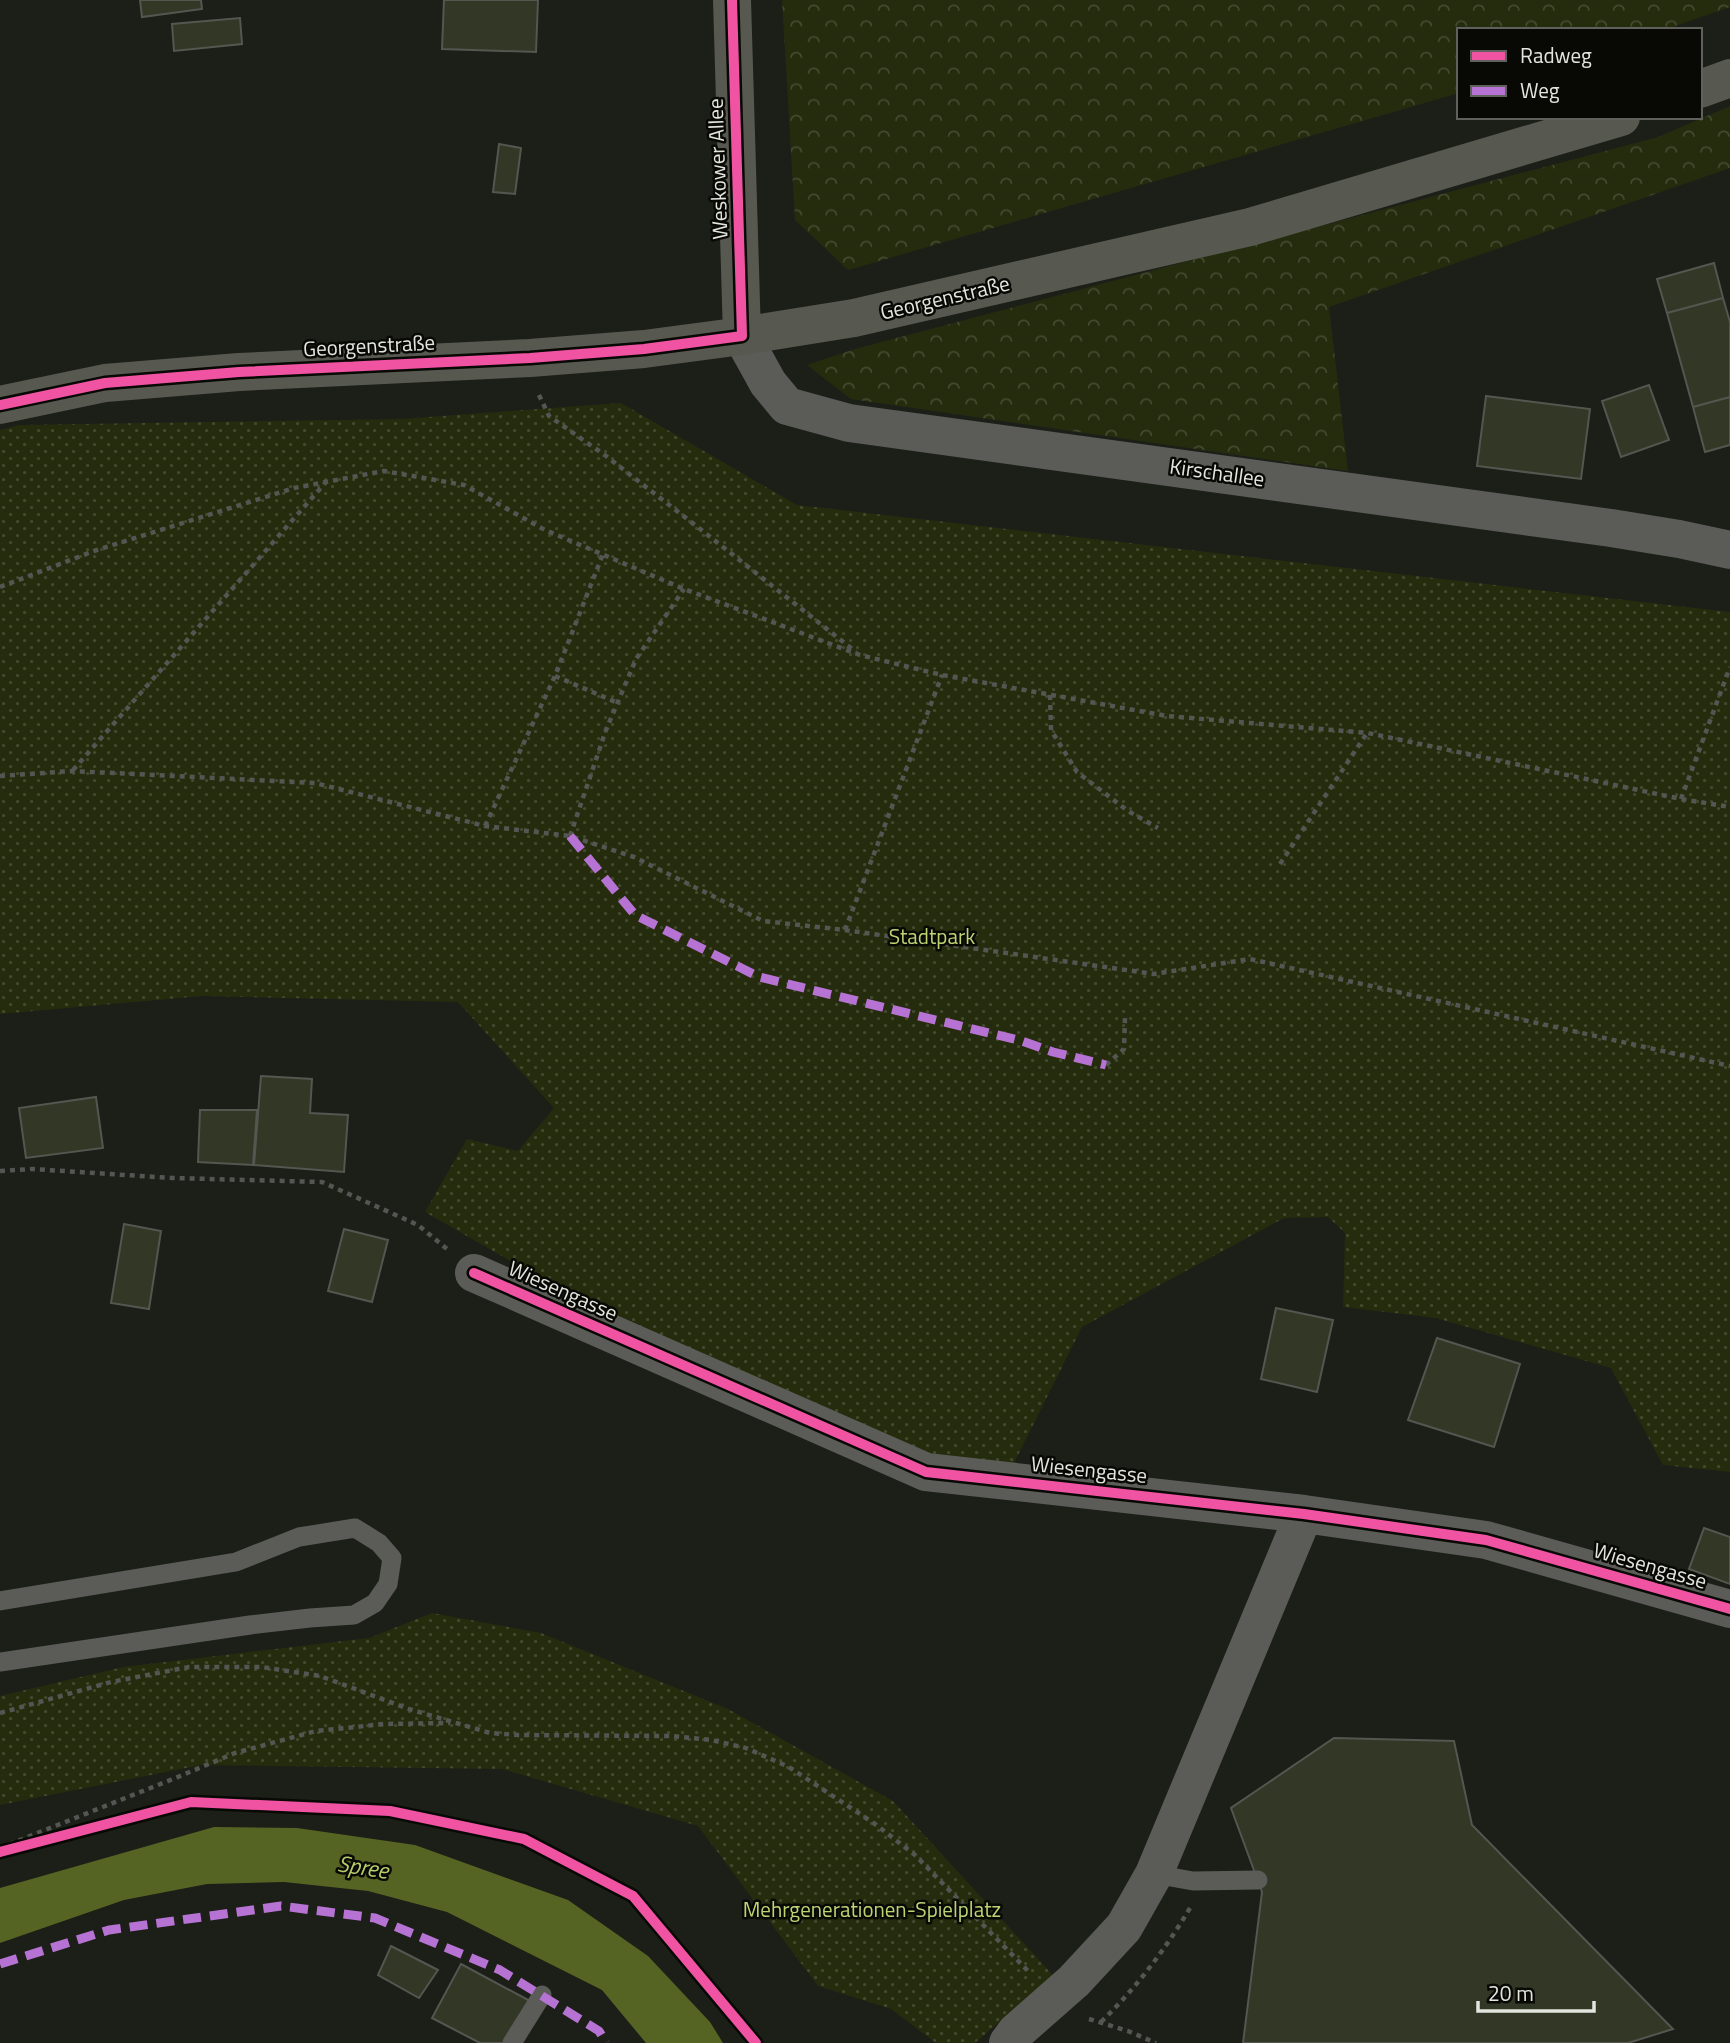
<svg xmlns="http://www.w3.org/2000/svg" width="1730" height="2043" font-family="'Titillium Web',sans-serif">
	<defs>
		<pattern id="forest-crowns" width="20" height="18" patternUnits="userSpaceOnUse" patternTransform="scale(1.75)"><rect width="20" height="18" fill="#252c0d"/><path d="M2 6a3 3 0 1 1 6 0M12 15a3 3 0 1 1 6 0" fill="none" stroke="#444a30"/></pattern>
		<pattern id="park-dots" width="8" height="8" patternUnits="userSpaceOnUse" patternTransform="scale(1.75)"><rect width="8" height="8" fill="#252c0d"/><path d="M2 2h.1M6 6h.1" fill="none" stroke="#444a30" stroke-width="1.8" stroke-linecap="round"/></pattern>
	</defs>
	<rect width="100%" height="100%" fill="#1c1e18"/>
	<!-- forest -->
	<path fill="url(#forest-crowns)" d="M782 0H1730V7L1664 30H1459V93L848 270 795 220Z
		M1730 106V168L1329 307 1348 471 851 399 807 365 855 349 1658 137Z"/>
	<!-- park -->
	<path fill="url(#park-dots)" d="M621 403 797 505 1730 612V1472L1663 1465 1611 1368 1436 1318 1343 1307 1345 1233 1328 1217 1284 1218 1082 1327 1009 1473 927 1465 525 1285 514 1263 425 1212 467 1139 518 1151 554 1108 458 1002 202 996 0 1014V430L18 425 402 419Z
		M432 1613 541 1633 728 1709 893 1801 1053 1975 975 2043H936L891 2009 818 1986 698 1826 502 1769 201 1765 0 1805V1696L123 1667 369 1638Z"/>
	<!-- water -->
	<path fill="#556423" d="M214 1827 297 1828 415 1845 568 1900 648 1956 710 2022 723 2043H646L602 1990 447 1912 368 1891 284 1882 207 1884 124 1900 0 1943V1888Z"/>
	<!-- building -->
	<path fill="#333726" stroke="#545650" stroke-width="2" d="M140 0H201L202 9 142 17Z
		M444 0H538L536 52 442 49Z
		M240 18 242 44 174 51 172 24Z
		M499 144 521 148 515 194 493 192Z
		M1714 263 1723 298 1667 313 1657 279Z
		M1723 298 1730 322V397L1693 407 1667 313Z
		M1649 385 1669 440 1621 457 1602 401Z
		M1486 396 1590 409 1581 479 1477 466Z
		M1730 397V445L1705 452 1693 407Z
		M261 1076 312 1079 310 1113 348 1115 344 1172 254 1165Z
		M96 1097 103 1148 26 1158 19 1108Z
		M200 1110H257L253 1165 198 1162Z
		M124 1224 161 1231 149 1309 111 1303Z
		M344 1229 388 1240 372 1302 328 1291Z
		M1276 1308 1333 1320 1317 1392 1261 1379Z
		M1437 1338 1520 1364 1494 1447 1408 1420Z
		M1704 1528 1730 1537V1584L1689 1569Z
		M1334 1738 1454 1741 1472 1825 1673 2029 1628 2043H1243L1262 1892 1231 1808Z
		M391 1946 438 1970 419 1998 378 1975Z
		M461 1964 530 2001 507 2043H480L432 2018Z"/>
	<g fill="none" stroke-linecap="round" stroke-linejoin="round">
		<!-- path -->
		<path stroke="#555653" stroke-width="4.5" stroke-dasharray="5 5" stroke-linecap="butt" d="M539 395 549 416 606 456 704 532 856 652
			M0 587 94 551 294 488 384 471 464 485 545 530 684 589 860 655 942 675 1167 716 1368 733 1681 799 1730 807
			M555 676 618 703
			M1050 695 1051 730 1077 772 1128 811 1158 828
			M73 770 326 482
			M0 776 72 771 315 783 485 826 570 836 634 857 763 921 845 930 1154 974 1250 959 1730 1066
			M1681 799 1730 667
			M485 826 555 676 603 554
			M570 836 606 730 636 659 684 589
			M1280 864 1367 733
			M845 930 942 675
			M1106 1065 1124 1049 1125 1017
			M0 1171 32 1169 172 1178 322 1182 418 1225 447 1249
			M0 1713 111 1682 189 1667H262L320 1676 409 1709 490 1733 518 1735 671 1736 711 1740 746 1748 789 1767 875 1824 915 1855 1028 1971
			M0 1848 173 1779 235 1753 316 1731 384 1724 450 1723
			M1089 2019 1128 2031 1156 2043
			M1101 2022C1136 1988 1165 1950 1190 1908"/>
		<!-- service -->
		<path stroke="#5b5c58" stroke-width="19" d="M0 1601 236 1562 299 1537 355 1528 379 1543 392 1558 388 1584 375 1603 354 1615 310 1618 250 1625 0 1662
			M1154 1874 1193 1881 1258 1880
			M512 2043 542 1995"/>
		<!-- minor -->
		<path stroke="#5b5c58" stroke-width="38" d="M742 336 768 383 787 406 849 423 1611 528 1679 539 1730 550
			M474 1273 926 1472 1304 1514 1486 1540 1730 1609
			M1008 2043 1016 2032 1074 1981 1124 1927 1154 1874 1304 1514"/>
		<!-- secondary -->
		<path stroke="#575951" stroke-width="38" d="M732 0 742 336
			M1700 89 1730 78
			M0 405 105 383 239 372 530 358 644 349 742 336 854 318 1250 227 1621 117"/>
		<!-- quiet -->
		<path stroke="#b673d3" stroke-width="9" stroke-dasharray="18 9" stroke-linecap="butt" d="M570 836 635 915 759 977 1022 1041 1053 1052 1106 1065
			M0 1964 109 1930 281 1906 375 1918 500 1970 599 2031 606 2043"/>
		<defs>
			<path id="cycleway" d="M0 405 105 383 239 372 530 358 644 349 742 336 732 0
				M474 1273 926 1472 1304 1514 1486 1540 1730 1609
				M0 1852 191 1802 390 1811 524 1839 633 1896 756 2043"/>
		</defs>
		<!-- cycleway casing -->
		<use href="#cycleway" stroke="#080905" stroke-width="15"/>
		<!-- cycleway -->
		<use href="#cycleway" stroke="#f153a3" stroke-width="10"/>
	</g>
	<g text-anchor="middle" stroke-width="5" stroke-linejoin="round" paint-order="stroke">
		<!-- street labels -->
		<g font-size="21" fill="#e3e5de" stroke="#080905">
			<text transform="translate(718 169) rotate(-92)" y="7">Weskower Allee</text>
			<text transform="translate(945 298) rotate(-13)" y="7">Georgenstraße</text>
			<text transform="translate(369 346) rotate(-3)" y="7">Georgenstraße</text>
			<text transform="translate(1217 473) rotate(8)" y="7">Kirschallee</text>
			<text transform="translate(563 1291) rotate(24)" y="7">Wiesengasse</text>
			<text transform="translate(1089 1470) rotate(6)" y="7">Wiesengasse</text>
			<text transform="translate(1650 1566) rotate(16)" y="7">Wiesengasse</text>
		</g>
		<!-- park labels -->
		<g font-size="21" fill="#bcd472" stroke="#080905">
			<text x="932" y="944">Stadtpark</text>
			<text x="872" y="1917">Mehrgenerationen-Spielplatz</text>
		</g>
		<!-- water labels -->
		<g font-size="23" font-style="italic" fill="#b5cd6b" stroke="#080905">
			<text transform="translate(363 1867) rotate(9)" y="8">Spree</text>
		</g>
	</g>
	<!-- legend -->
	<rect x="1457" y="28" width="245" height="91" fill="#080905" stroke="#60615c" stroke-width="2"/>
	<rect x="1471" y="51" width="35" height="10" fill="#f153a3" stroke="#60615c" stroke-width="2"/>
	<text x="1520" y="63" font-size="21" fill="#e3e5de">Radweg</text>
	<rect x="1471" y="86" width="35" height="10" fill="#b673d3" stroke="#60615c" stroke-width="2"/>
	<text x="1520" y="98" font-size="21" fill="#e3e5de">Weg</text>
	<!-- scale -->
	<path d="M1478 2001v10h116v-10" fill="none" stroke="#e3e5de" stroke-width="3.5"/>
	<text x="1488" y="2001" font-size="21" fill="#e3e5de" stroke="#080905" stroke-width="5" paint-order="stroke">20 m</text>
</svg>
